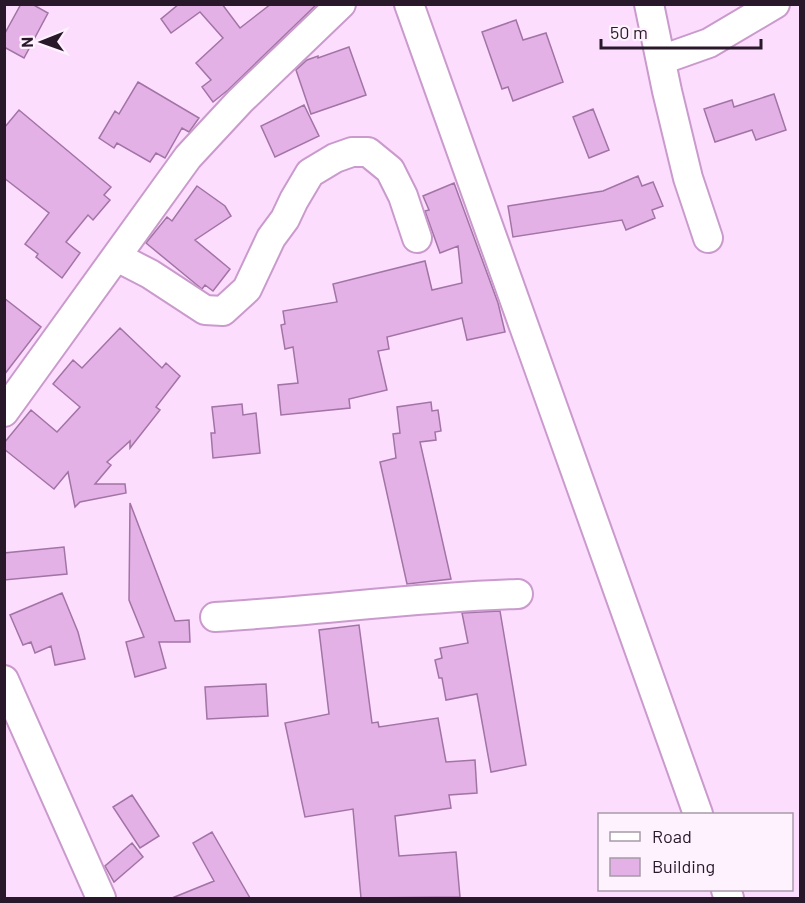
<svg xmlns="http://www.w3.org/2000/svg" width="805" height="903" font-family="Barlow,sans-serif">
	<rect width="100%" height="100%" fill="#fcddfe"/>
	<!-- building -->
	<path fill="#e3b1e6" stroke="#a273a5" stroke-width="1.5" d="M21 4H32L48 13 24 58 4 47V35Z
		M179 4H222L240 28 271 4H317L228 90 213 102 202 87 211 80 196 63 223 38 200 12 171 33 161 19Z
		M516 20 523 40 546 33 563 82 513 101 508 87 502 89 482 32Z
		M349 47 366 95 311 114 296 70 307 60 318 56V58Z
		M138 82 199 118 189 132 182 128 165 158 156 153 150 162 117 143 114 148 99 138 115 111 119 114Z
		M774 94 786 130 756 140 752 130 715 142 704 109 732 100 734 107Z
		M304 105 319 136 275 157 261 126Z
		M593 109 609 150 589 158 573 117Z
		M19 110 111 187 104 195 110 200 93 220 88 215 66 242 80 253 62 278 36 257 38 254 25 244 49 213 4 178V128Z
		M638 176 642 186 653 182 663 206 652 210 655 218 626 230 622 220 513 237 508 206 603 191Z
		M454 183 498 303 505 332 467 340 462 318 387 337 389 349 378 351 387 390 349 399 350 408 281 415 278 385 298 383 293 347 285 349 281 325 285 324 283 311 337 302 333 284 425 261 432 290 462 283 458 246 440 253 425 211 429 210 423 196Z
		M197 186 225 206 231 216 195 240 230 269 213 291 205 285 202 289 197 285 146 243 167 217 172 221Z
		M4 298 41 327 4 375Z
		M120 328 162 368 166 363 180 376 156 407 160 410 130 448V441L107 462 111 465 95 484H125L126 493 80 502 75 507 68 472 54 489 4 449V443L31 410 57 432 80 407 53 384 73 360 82 368Z
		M431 402 432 411 438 410 441 431 435 432 436 440 420 442 451 579 407 584 380 462 396 458 393 434 400 433 397 407Z
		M242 404 243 415 256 413 260 453 213 458 211 433H215L212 407Z
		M130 503 175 621 189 620 190 642H159L166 668 135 677 126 642 144 637 129 600Z
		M64 547 67 574 4 580V553Z
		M62 593 78 632 85 659 55 665 51 646 35 653 31 642 23 645 10 615Z
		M500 611 526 765 491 772 477 694 446 700 442 678H439L435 660 442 658 440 648 468 643 462 613Z
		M359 625 372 723 378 722 379 727 438 718 446 762 475 760 477 793 449 795 451 808 395 816 399 856 456 852 460 897 361 898 353 809 305 817 285 723 329 714 319 630Z
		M266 684 268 716 207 719 205 687Z
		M132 795 159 836 140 848 113 807Z
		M212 832 250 898H172L214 881 193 843Z
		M132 843 143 857 114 882 105 866Z"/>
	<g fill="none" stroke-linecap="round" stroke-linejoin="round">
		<defs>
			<path id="minor" d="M409 4 698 814
				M649 4 667 91 688 178 708 238
				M661 60 709 43 775 4
				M117 257 150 274 205 310 223 311 247 289 271 238 285 219 294 200 310 173 335 158 352 152H368L390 170 403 196 417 238
				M4 412 188 157 240 101 341 4
				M215 617C316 611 417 597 518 594
				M4 680 101 898
				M726 890 729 898"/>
		</defs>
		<!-- minor casing -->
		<use href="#minor" stroke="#ca9acd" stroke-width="32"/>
		<!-- minor -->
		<use href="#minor" stroke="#fff" stroke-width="28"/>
	</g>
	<!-- border -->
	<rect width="805" height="903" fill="none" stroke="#29172a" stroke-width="12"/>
	<!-- legend -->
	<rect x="598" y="813" width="195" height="78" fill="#fdf2fd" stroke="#a89aa9" stroke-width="1.5"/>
	<rect x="610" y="832" width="30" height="9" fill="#ffffff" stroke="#a89aa9" stroke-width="1.5"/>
	<text x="652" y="843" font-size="18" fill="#29172a">Road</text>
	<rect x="610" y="858" width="30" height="18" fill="#e3b1e6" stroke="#a89aa9" stroke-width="1.5"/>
	<text x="652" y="873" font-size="18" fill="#29172a">Building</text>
	<!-- north arrow -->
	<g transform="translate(42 42) rotate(269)" stroke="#fdf2fd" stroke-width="4.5" paint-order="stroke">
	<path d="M0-4.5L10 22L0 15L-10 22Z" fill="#29172a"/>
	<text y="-9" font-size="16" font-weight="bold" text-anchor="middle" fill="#29172a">N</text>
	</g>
	<!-- scale -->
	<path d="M601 39v9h160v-9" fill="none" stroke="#29172a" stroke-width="3"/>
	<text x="610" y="39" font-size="18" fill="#29172a" stroke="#fdf2fd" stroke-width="4.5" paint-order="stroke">50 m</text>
</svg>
